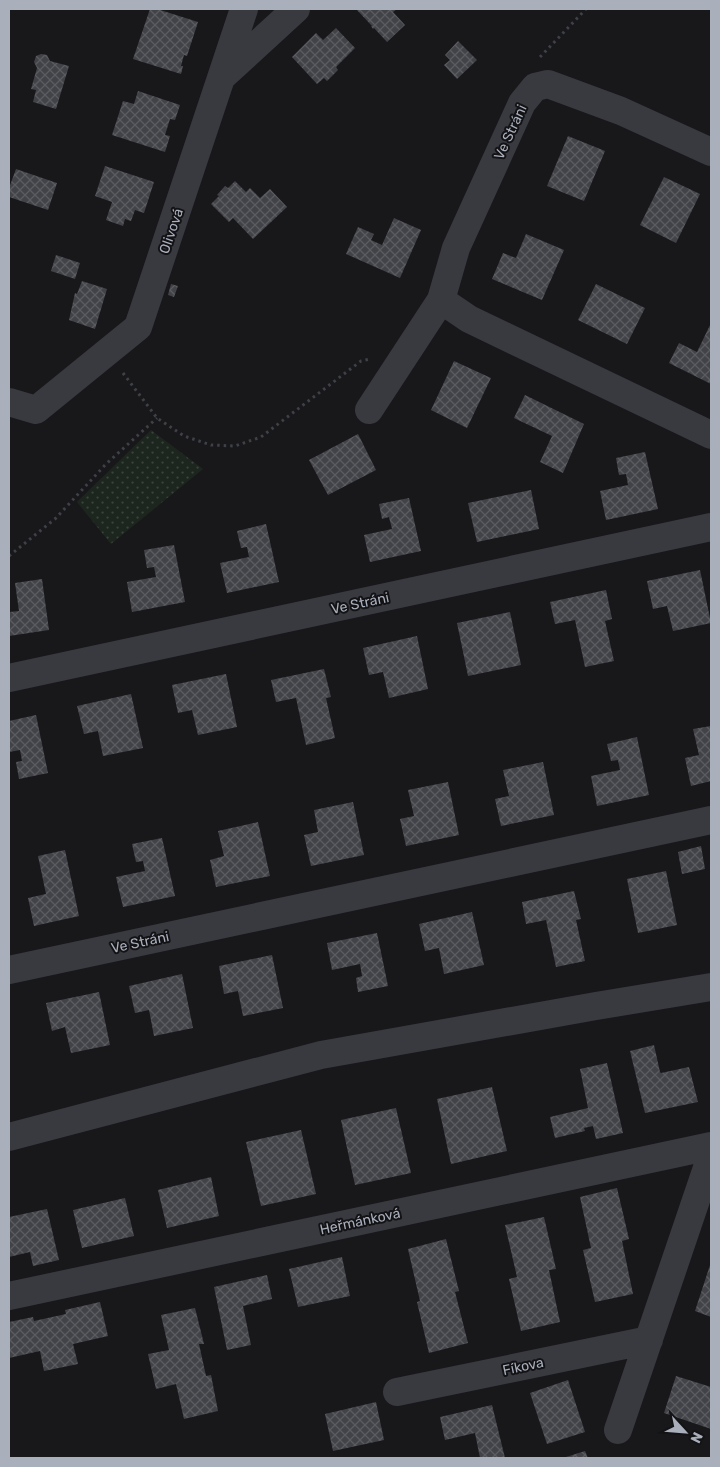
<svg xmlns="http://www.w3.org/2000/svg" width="720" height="1467" font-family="Rubik,sans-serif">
	<defs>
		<pattern id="park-dots" width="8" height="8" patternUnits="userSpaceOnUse" patternTransform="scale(1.25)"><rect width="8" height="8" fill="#1d261e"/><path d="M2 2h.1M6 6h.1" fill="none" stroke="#3b433d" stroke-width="1.8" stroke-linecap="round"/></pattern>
		<pattern id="building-cross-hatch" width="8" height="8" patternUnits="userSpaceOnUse" patternTransform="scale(1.25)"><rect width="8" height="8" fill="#424348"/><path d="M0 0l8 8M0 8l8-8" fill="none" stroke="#5a5c60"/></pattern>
	</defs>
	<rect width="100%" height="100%" fill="#18181b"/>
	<!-- park -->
	<path fill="url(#park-dots)" d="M151 430 203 469 111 544 77 502Z"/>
	<!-- building -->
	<path fill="url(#building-cross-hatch)" d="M150 9H157L198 22 187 56 184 55 181 66H183L181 74 133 59Z
		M356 9H397L393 12 405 25 387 42 374 28 373 29 371 26H372Z
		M336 28 355 48 336 67 338 70 327 81 324 78 317 84 292 57 316 33 323 40Z
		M458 41 477 60 457 79 444 65 450 60 445 55Z
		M41 54 47 55 50 61 69 66 56 109 33 102 36 90 31 89 37 68 34 62 36 56Z
		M138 91 180 105 175 120 170 119 165 135 170 136 165 152 112 135 123 101 134 104Z
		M568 136 605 151 584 201 547 186Z
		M105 166 154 182 144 213 135 210 131 221 125 219 123 226 106 220 112 202 95 196Z
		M16 169 57 183 48 210 9 197V188Z
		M664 177 700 194 676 243 640 225Z
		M235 181 246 192 250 188 260 198 270 189 287 207 253 239 233 218 229 222 211 204 219 196 217 195 225 186 228 188Z
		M394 218 421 230 400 278 346 254 358 227 374 234 371 240 382 245Z
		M526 234 564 250 542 300 492 279 503 253 516 258Z
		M56 255 80 263 75 279 51 271Z
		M82 281 107 289 95 329 69 320 75 293 77 294Z
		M171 284 178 286 174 297 168 295Z
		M596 284 645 308 627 344 578 320Z
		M711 323V384L669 363 679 343 697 352Z
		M454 361 491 378 467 428 431 410Z
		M525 395 584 424 563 473 540 462 552 436 514 418Z
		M358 434 376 470 328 495 309 460Z
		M645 452 658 509 606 520 600 491 628 485 626 474 619 475 616 458Z
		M531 490 539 529 477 542 468 503Z
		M409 498 421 551 370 562 364 535 392 529 389 517 382 519 379 504Z
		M266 524 279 582 227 593 220 563 249 557 247 547 241 548 237 531Z
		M174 545 185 602 132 612 127 582 156 577 154 567 147 568 144 550Z
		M700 570 711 623 673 631 667 606 653 609 647 581Z
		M42 579 49 630 9 636V612L19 611 15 583Z
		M606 590 612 619 605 621 614 661 585 667 575 620 555 624 550 602Z
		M510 612 521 665 468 676 457 623Z
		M417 636 428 689 389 698 383 672 369 675 363 648Z
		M324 669 331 697 326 698 335 738 306 745 296 698 276 702 271 680Z
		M226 674 237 727 198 735 192 710 178 713 172 685Z
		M131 694 143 748 103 756 98 731 84 734 77 706Z
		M36 715 48 773 19 779 16 762 22 761 20 750 9 752V721Z
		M711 726V781L691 786 685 758 699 755 693 729Z
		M637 737 649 795 597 806 591 776 620 770 618 760 611 761 607 744Z
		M543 762 554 815 501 826 495 799 509 796 503 770Z
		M448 782 459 835 406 846 400 819 414 816 408 790Z
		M353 802 364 855 311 866 304 835 318 832 314 810Z
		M258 822 270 876 216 887 210 860 224 856 218 831Z
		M162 838 175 896 123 907 116 877 145 871 143 861 136 862 132 844Z
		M701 846 705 869 682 874 678 852Z
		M65 850 79 916 34 926 28 898 46 894 38 856Z
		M666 871 677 925 638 933 627 879Z
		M574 891 581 919 576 920 585 961 556 967 546 920 526 924 522 902Z
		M472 912 484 965 444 974 439 948 425 951 419 924Z
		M377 933 388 986 358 992 356 978 362 976 360 964 332 970 327 943Z
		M272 955 283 1008 243 1016 238 991 224 994 219 966Z
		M182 974 193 1028 154 1036 149 1010 135 1013 129 986Z
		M99 992 110 1045 71 1053 65 1027 52 1031 46 1003Z
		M654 1045 660 1072 661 1073 689 1067 698 1102 645 1113 630 1051Z
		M607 1063 623 1133 596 1139 593 1126 584 1128 585 1131 555 1138 550 1117 588 1108 580 1069Z
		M492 1087 507 1151 451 1164 437 1099Z
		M396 1108 411 1173 355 1185 341 1120Z
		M301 1130 316 1194 261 1206 246 1142Z
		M211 1177 219 1216 167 1228 158 1190Z
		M617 1188 629 1239 622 1241 633 1294 595 1302 583 1250 591 1248 580 1197Z
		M125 1198 134 1236 82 1248 73 1210Z
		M47 1209 59 1260 33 1266 30 1252 9 1257V1217Z
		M544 1217 556 1269 549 1270 560 1322 521 1331 509 1279 517 1277 505 1225Z
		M446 1239 459 1291 455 1292 468 1343 429 1353 417 1302 420 1301 408 1249Z
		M342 1257 350 1296 298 1307 289 1269Z
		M711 1262V1317L695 1311Z
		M267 1275 272 1299 243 1306 251 1345 227 1350 214 1287Z
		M100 1302 108 1336 73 1344 78 1364 44 1371 40 1351 9 1358V1322L33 1317 34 1321 66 1314 65 1310Z
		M195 1308 204 1344H199L206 1376 211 1375 218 1411 184 1419 176 1384 156 1389 148 1354 169 1350 161 1315Z
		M676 1376 711 1387V1429L664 1413Z
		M568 1380 585 1432 547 1444 530 1393Z
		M376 1402 384 1440 333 1451 325 1414Z
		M492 1405 505 1458H480L475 1433 445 1440 440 1417Z
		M585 1451 588 1458H563Z"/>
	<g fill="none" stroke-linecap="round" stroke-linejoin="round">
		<!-- path -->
		<path stroke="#3e4147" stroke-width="3" stroke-dasharray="2.5 4" stroke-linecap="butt" d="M540 57 586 9
			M123 373 157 418 184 436 211 445 235 446 261 437 361 361 370 359
			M9 556 56 518 106 464 157 418"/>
		<!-- minor -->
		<path stroke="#393a40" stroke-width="28" d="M224 75 296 9
			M441 300 469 319 711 435
			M9 402 36 410 138 327 244 9
			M369 410 441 300 456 248 522 103 535 87 548 84 621 111 711 152
			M9 678 711 527
			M9 970 711 820
			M9 1137 321 1055 596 1006 711 987
			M9 1296 711 1146
			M397 1392 649 1340
			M618 1430 711 1156"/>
	</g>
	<g text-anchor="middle" stroke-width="4" stroke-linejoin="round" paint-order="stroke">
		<!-- street labels -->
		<g font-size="14" fill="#a9afbb" stroke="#131316">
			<text transform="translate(510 132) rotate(-65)" y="5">Ve Stráni</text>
			<text transform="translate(171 231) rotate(-71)" y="5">Olivová</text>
			<text transform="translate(360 603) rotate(-12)" y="5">Ve Stráni</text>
			<text transform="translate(140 942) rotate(-12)" y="5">Ve Stráni</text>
			<text transform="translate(360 1221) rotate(-12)" y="5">Heřmánková</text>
			<text transform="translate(523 1366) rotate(-12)" y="5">Fíkova</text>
		</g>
	</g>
	<!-- border -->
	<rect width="720" height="1467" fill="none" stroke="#a9afbb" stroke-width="20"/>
	<!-- north arrow -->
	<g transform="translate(685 1432) rotate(116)" stroke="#131316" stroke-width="4" paint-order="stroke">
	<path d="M0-4L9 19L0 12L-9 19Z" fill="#a9afbb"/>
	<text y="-8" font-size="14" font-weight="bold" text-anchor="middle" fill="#a9afbb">N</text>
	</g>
</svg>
